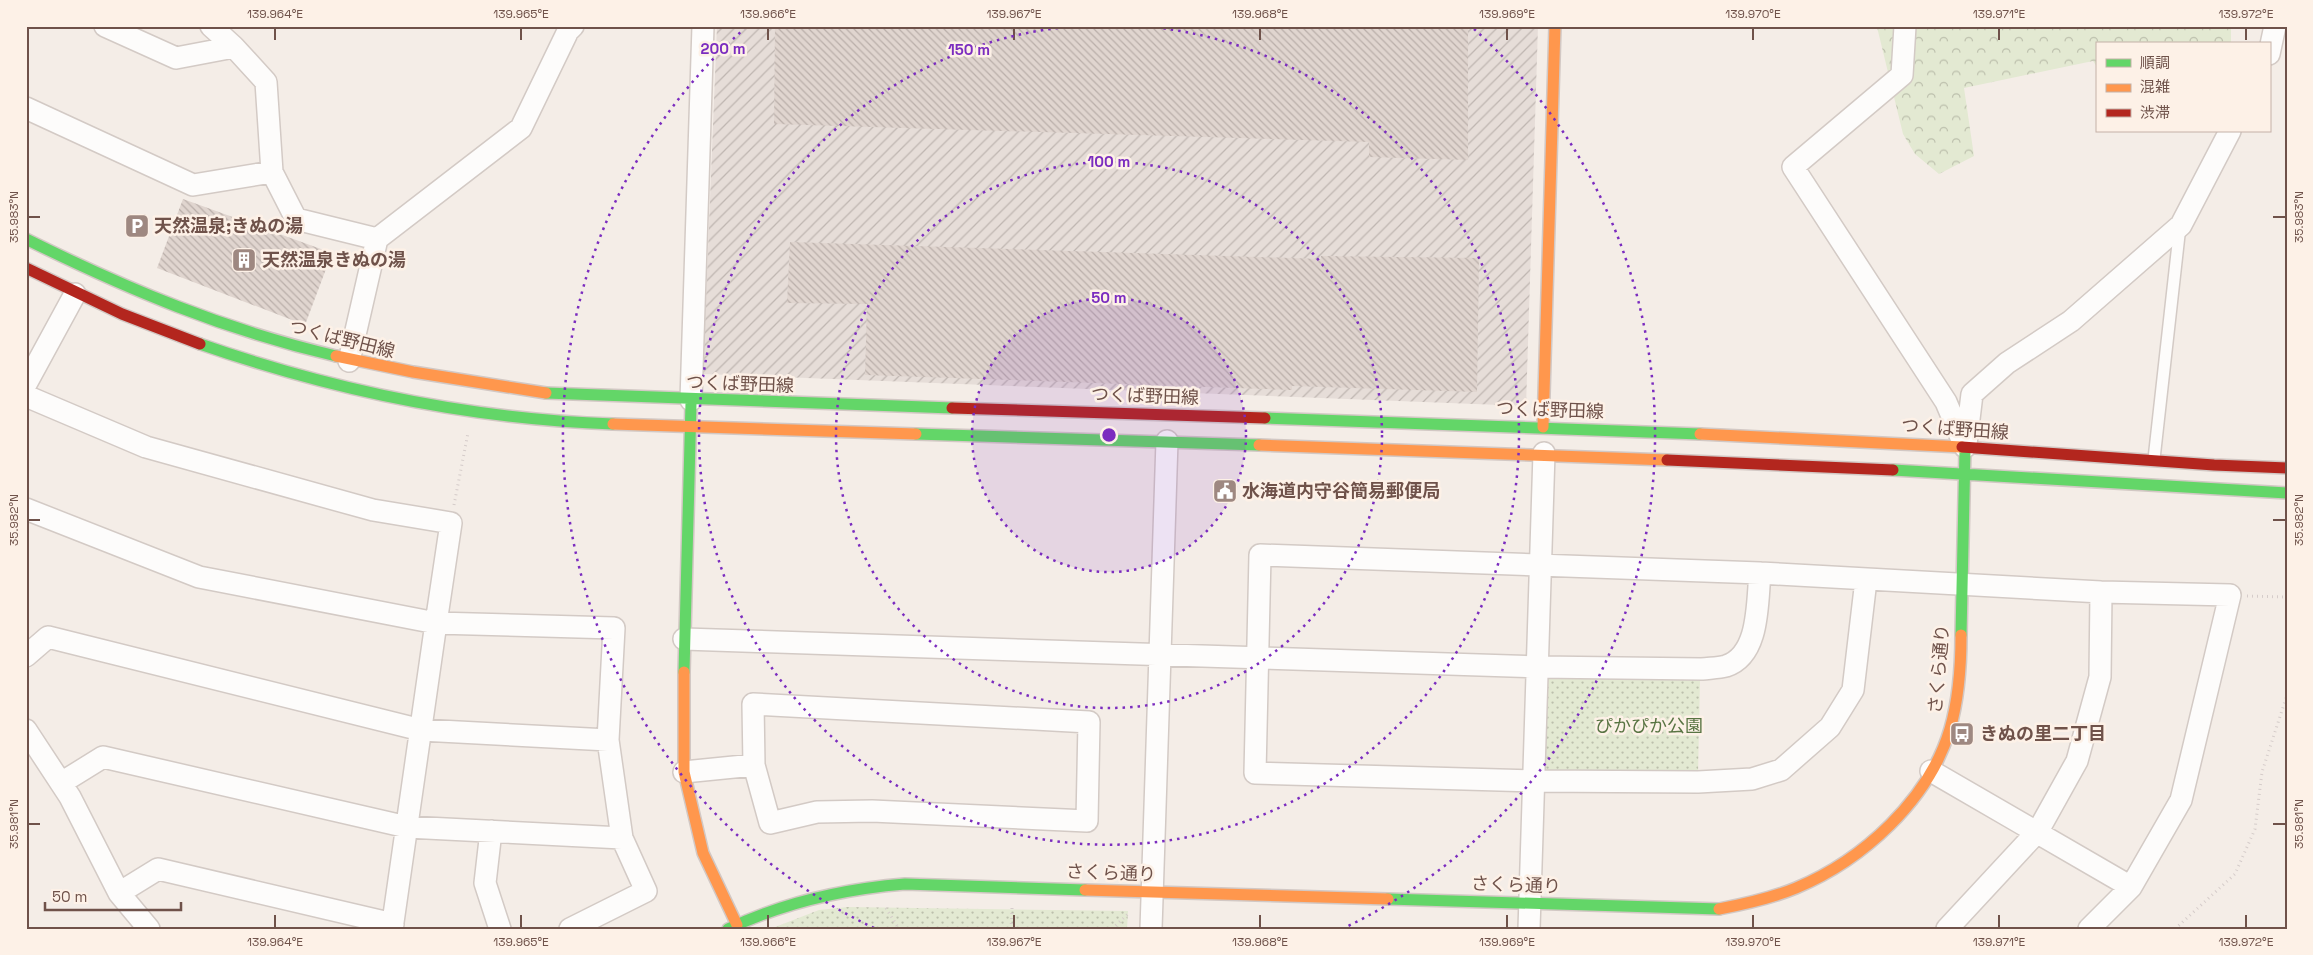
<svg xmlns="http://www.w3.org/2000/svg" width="2313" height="955" font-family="'Space Grotesk','Noto Sans JP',sans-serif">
	<defs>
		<pattern id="industrial-furrows" width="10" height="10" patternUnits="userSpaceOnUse" patternTransform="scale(1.25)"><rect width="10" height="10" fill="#e6ddd8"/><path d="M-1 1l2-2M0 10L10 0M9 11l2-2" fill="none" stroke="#bfb6b1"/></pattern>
		<pattern id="forest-crowns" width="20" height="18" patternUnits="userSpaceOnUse" patternTransform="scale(1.25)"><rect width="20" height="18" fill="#e3e9d2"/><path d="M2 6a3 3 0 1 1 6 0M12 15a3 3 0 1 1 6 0" fill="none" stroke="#bcbfac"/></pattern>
		<pattern id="park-dots" width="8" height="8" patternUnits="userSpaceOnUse" patternTransform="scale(1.25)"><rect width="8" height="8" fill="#e3e9d2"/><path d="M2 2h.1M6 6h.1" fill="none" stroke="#bcbfac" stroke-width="1.8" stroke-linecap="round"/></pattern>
		<pattern id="building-back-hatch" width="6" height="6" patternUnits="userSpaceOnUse" patternTransform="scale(1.25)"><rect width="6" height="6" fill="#e0d5cf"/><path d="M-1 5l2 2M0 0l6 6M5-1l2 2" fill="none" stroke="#baafaa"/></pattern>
	</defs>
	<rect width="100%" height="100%" fill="#f4ede7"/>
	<!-- industrial -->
	<path fill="url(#industrial-furrows)" d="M717 26H1538L1526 406 703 374Z"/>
	<!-- forest -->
	<path fill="url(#forest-crowns)" d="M2231 26V44H2097V67L2093 61 1964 88 1974 156 1939 174 1915 154 1903 134 1877 27Z"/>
	<!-- park -->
	<path fill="url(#park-dots)" d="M1547 675 1700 679 1698 776 1544 771Z
		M848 907 1128 911 1127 929H770L819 910Z"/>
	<!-- building -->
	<path fill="url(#building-back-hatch)" d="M775 26H1468V160L1369 157V142L774 124Z
		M183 199 332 253 305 325 157 268Z
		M790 242 1321 259V256L1479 258 1477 392 1292 386V390L865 375 867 304 787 303Z"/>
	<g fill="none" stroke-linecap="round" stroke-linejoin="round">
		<defs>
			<path id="lane" d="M2154 459 2180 226"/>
			<path id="street" d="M105 26 176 58 234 47 266 82 272 172
				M211 26 234 47
				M1905 26 1902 75 1793 167 1946 402 1965 447
				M2269 54 2275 26
				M26 108 193 185 272 172 296 219 377 239
				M349 361 377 239 521 128 568 31 573 26
				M26 384 75 294
				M26 396 146 447 373 510 451 523 436 623 614 628 608 740 622 838 646 891 570 929
				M691 400 703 26
				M1966 444 1972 394 2007 363 2071 321 2181 225 2230 131
				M26 509 199 577 436 623 392 929
				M1866 580 1853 690 1830 727 1781 770 1752 779 1698 782 1532 781 1255 773 1260 555 1760 573 2101 592 2230 595 2181 800 2131 887 2089 929
				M684 639 1538 667 1702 669C1710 668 1719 668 1726 666 1760 655 1757 602 1760 573
				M26 656 48 637 421 730 608 740
				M753 704 1089 722 1087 821 872 811 817 812 770 823 754 765Z
				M26 730 70 797 119 893 149 929
				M1931 771 2131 887
				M684 772 754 765
				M61 783 103 757 407 827 622 838
				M491 831 485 883 500 929
				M119 893 158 869 393 924
				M1151 929 1167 441
				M1529 929 1544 453
				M1947 929 2038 831 2077 761 2100 677 2101 592"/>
			<path id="fast" d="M26 239C127 289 225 330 336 356
				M200 344C332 390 473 419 613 424
				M546 393 952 408
				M1265 418 1700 434
				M916 434 1259 445
				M1893 470 2287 493
				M1961 635 1965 450
				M684 672 691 403
				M1388 899 1719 909
				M728 929C785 902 843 889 905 884L1085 890"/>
			<path id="slow" d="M336 356 413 372 546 393
				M613 424 916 434
				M1543 427 1555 26
				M1700 434 1962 447
				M1259 445 1667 460
				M684 672V772L703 853 737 925
				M1085 890 1388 899
				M1719 909C1745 904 1772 898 1796 888 1863 860 1929 800 1950 729 1959 698 1961 667 1961 635"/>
			<path id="jam" d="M26 268 122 314 200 344
				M952 408 1265 418
				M1962 447 2214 465 2287 468
				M1667 460 1893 470"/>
		</defs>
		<!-- lane casing -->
		<use href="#lane" stroke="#d3cac5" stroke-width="14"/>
		<!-- street casing -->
		<use href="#street" stroke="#d3cac5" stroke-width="24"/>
		<!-- fast casing -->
		<use href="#fast" stroke="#d2c8c4" stroke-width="14"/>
		<!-- slow casing -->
		<use href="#slow" stroke="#d2c8c4" stroke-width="14"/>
		<!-- jam casing -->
		<use href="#jam" stroke="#d2c8c4" stroke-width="14"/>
		<!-- path -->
		<path stroke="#d5ccca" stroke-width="3" stroke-dasharray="1 4" stroke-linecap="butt" d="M454 505 468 433
			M2247 596 2287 597
			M886 908 899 929
			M1011 929 1012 908
			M1112 929 1129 913
			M2175 929 2235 874 2255 829 2262 772 2287 695"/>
		<!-- lane -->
		<use href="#lane" stroke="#fdfcfb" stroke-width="11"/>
		<!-- street -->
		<use href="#street" stroke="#fdfcfb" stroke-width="21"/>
		<!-- fast -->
		<use href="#fast" stroke="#63d668" stroke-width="11"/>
		<!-- slow -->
		<use href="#slow" stroke="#ff974d" stroke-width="11"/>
		<!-- jam -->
		<use href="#jam" stroke="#b3261e" stroke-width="11"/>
	</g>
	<!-- ticks -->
	<path fill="none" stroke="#6f524a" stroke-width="2" d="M275 28V40M521 28V40M768 28V40M1014 28V40M1260 28V40M1507 28V40M1753 28V40M1999 28V40M2246 28V40M28 217H40M2273 217H2286M28 520H40M2273 520H2286M28 824H40M2273 824H2286M275 915V928M521 915V928M768 915V928M1014 915V928M1260 915V928M1507 915V928M1753 915V928M1999 915V928M2246 915V928"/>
	<!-- distance rings -->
	<circle cx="1109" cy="435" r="137" fill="#7b2cbf" fill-opacity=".12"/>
	<g fill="none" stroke="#7b2cbf" stroke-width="2.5" stroke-dasharray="2.5 5">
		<circle cx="1109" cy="435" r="137"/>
		<circle cx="1109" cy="435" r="273"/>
		<path d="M1141 26A410 410 0 1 1 1077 26"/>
		<path d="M874 928A546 546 0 0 1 744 29M1474 29A546 546 0 0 1 1344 928"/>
	</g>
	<!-- icons -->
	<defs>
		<symbol id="parking-square" viewBox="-11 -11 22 22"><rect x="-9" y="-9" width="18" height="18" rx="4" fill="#9e8881" stroke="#fdf1e7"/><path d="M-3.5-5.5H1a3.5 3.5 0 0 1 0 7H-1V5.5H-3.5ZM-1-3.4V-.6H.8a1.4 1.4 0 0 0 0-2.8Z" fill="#fff"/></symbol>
		<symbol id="building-square" viewBox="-11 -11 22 22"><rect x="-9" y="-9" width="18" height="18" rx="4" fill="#9e8881" stroke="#fdf1e7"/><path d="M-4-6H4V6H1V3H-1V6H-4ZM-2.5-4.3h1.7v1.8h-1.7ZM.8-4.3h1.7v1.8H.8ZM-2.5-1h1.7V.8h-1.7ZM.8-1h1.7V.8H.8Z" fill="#fff"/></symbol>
		<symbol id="civic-square" viewBox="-11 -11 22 22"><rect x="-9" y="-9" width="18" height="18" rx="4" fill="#9e8881" stroke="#fdf1e7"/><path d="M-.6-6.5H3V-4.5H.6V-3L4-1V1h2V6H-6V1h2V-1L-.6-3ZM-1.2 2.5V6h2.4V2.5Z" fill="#fff"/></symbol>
		<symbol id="bus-square" viewBox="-11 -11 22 22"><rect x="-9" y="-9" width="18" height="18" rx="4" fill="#9e8881" stroke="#fdf1e7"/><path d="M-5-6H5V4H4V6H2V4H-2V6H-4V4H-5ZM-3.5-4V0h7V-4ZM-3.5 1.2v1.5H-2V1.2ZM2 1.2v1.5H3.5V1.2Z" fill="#fff"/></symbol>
	</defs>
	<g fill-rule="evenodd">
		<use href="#parking-square" x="123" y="212" width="28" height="28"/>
		<use href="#building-square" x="230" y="246" width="28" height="28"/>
		<use href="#civic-square" x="1211" y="477" width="28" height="28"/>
		<use href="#bus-square" x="1948" y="720" width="28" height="28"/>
	</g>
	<g text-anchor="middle" stroke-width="5" stroke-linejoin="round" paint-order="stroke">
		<!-- poi labels -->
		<g font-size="18" font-weight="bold" fill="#6f524a" stroke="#fdf1e7" text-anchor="start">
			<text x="154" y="232">天然温泉;きぬの湯</text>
			<text x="262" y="266">天然温泉きぬの湯</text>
			<text x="1242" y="497">水海道内守谷簡易郵便局</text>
			<text x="1980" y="740">きぬの里二丁目</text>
		</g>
		<!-- street labels -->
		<g font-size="18" fill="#6f524a" stroke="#fdf1e7">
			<text transform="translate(342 339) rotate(14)" y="6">つくば野田線</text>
			<text transform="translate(740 384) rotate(2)" y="6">つくば野田線</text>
			<text transform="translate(1145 396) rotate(2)" y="6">つくば野田線</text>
			<text transform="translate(1550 410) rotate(2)" y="6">つくば野田線</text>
			<text transform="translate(1955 429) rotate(4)" y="6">つくば野田線</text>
			<text transform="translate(1939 669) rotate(-85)" y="6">さくら通り</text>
			<text transform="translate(1111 873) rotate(2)" y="6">さくら通り</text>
			<text transform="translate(1516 885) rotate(2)" y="6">さくら通り</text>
		</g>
		<!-- park labels -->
		<g font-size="18" fill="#597443" stroke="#fdf1e7">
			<text x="1649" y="732">ぴかぴか公園</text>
		</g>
	</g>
	<circle cx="1109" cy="435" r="8" fill="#7b2cbf" stroke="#fdf1e7" stroke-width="2.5"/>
	<g font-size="15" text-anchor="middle" font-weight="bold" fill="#7b2cbf" stroke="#fdf1e7" stroke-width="5" stroke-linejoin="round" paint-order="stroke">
		<text x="723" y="54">200 m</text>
		<text x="969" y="55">150 m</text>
		<text x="1109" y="167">100 m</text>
		<text x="1109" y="303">50 m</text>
	</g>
	<!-- border -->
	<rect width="2313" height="955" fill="none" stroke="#fdf1e7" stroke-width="55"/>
	<!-- legend -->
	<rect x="2096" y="42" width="175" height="90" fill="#fdf1e7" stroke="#c4b1a8"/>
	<rect x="2106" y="59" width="25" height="8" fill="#63d668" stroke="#c4b1a8"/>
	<text x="2140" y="68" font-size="15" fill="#6f524a">順調</text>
	<rect x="2106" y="84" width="25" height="8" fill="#ff974d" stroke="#c4b1a8"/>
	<text x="2140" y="92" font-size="15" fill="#6f524a">混雑</text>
	<rect x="2106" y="109" width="25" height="8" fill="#b3261e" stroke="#c4b1a8"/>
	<text x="2140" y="118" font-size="15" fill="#6f524a">渋滞</text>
	<!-- scale -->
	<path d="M45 902v8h136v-8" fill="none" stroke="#6f524a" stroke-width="2.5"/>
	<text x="52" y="902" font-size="15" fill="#6f524a" stroke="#fdf1e7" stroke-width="4" paint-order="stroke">50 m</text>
	<rect x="28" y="28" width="2258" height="900" fill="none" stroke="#6f524a" stroke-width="2"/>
	<g font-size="12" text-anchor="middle" fill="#6f524a">
		<text x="275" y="18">139.964°E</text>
		<text x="521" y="18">139.965°E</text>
		<text x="768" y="18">139.966°E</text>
		<text x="1014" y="18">139.967°E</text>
		<text x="1260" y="18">139.968°E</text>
		<text x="1507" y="18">139.969°E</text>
		<text x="1753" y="18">139.970°E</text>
		<text x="1999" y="18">139.971°E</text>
		<text x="2246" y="18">139.972°E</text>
		<text transform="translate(14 217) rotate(-90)" y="4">35.983°N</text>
		<text transform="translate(2299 217) rotate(-90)" y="4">35.983°N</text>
		<text transform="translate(14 520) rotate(-90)" y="4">35.982°N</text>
		<text transform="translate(2299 520) rotate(-90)" y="4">35.982°N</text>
		<text transform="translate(14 824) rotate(-90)" y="4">35.981°N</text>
		<text transform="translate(2299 824) rotate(-90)" y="4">35.981°N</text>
		<text x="275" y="946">139.964°E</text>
		<text x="521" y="946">139.965°E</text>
		<text x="768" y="946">139.966°E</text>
		<text x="1014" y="946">139.967°E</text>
		<text x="1260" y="946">139.968°E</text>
		<text x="1507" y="946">139.969°E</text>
		<text x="1753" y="946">139.970°E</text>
		<text x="1999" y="946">139.971°E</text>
		<text x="2246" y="946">139.972°E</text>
	</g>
</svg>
